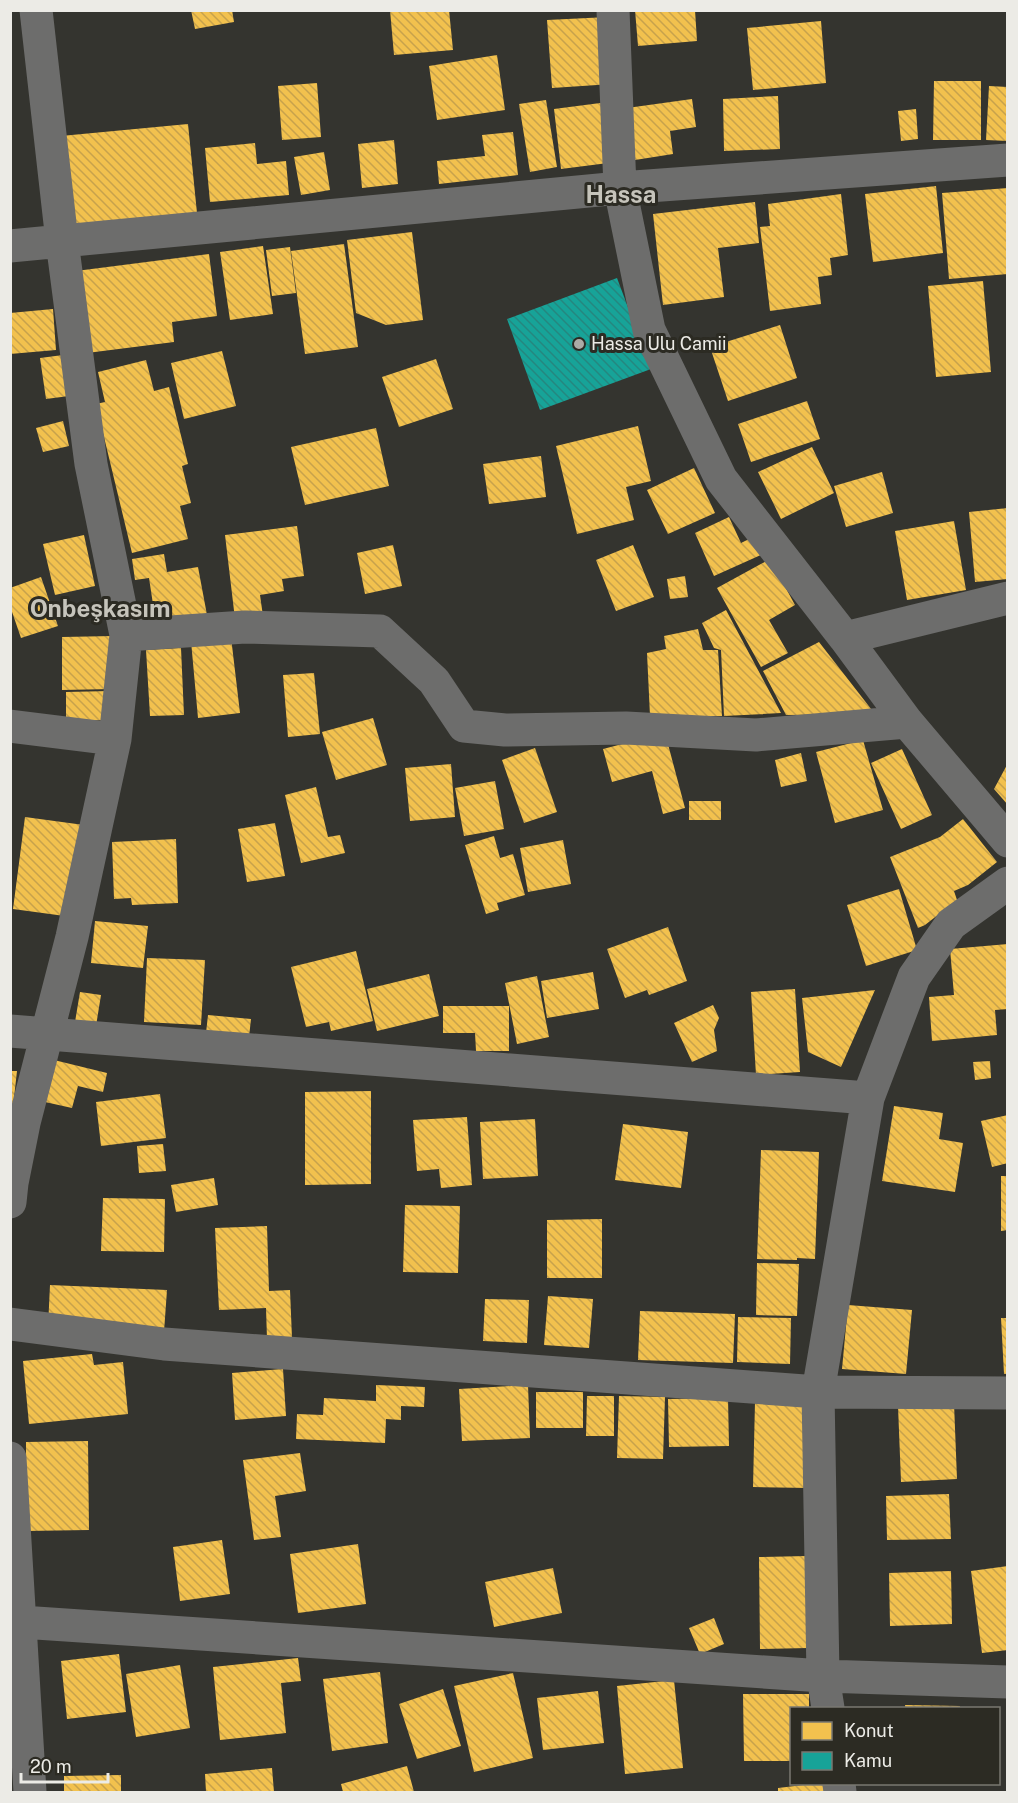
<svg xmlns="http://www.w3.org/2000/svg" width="1018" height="1803" font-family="'Public Sans',sans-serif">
	<defs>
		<pattern id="homes-back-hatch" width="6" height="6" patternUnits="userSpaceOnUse" patternTransform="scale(1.5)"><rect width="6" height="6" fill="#f2c14e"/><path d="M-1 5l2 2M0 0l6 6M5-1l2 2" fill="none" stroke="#c7a24c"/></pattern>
		<pattern id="public-back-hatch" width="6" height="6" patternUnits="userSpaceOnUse" patternTransform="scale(1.5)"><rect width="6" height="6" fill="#17a398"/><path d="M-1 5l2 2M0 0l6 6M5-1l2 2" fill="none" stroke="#25877f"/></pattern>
	</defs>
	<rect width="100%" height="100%" fill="#34342f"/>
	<!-- homes -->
	<path fill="url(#homes-back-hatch)" d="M191 10H232L234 22 195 29Z
		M390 10H449L453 50 394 55Z
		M635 10H695L697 41 638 46Z
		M608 17 612 84 552 88 547 20Z
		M821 21 826 83 753 90 747 28Z
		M497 55 505 110 437 120 429 66Z
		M934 81H981V140H933Z
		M317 83 321 137 282 140 278 86Z
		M989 86 1008 87V141L986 140Z
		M778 96 780 149 724 151 723 99Z
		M692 99 696 127 670 131 673 154 635 160 627 108Z
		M546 100 557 167 530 172 519 104Z
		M608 102 616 162 561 169 554 109Z
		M916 109 918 139 901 141 898 111Z
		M188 124 197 213 70 226 61 136Z
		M513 132 518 175 439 184 437 161 485 156 482 135Z
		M394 140 398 184 362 188 358 144Z
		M255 143 257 164 286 161 289 195 210 202 205 148Z
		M324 152 330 190 301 195 294 157Z
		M936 186 943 253 873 262 865 194Z
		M1008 188V274L949 279 942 193Z
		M841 194 848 255 830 258 832 275 818 277 821 304 770 311 760 227 770 226 768 204Z
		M755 202 759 243 718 248 724 297 663 305 653 214Z
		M412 232 423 320 386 325 356 313 347 240Z
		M344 244 358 347 305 354 291 251Z
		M263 246 273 314 230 320 220 252Z
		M290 247 296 293 272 296 266 250Z
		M209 254 217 316 172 322 174 342 87 353 76 271Z
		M983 281 991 372 936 377 928 286Z
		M53 309 56 350 10 354V313Z
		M780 325 797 378 728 401 710 347Z
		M222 351 236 406 184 419 171 363Z
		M63 355 69 396 46 399 40 358Z
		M436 359 453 409 399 427 382 377Z
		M146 360 154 391 169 387 188 464 182 466 191 503 180 506 188 539 132 553 96 404 105 402 98 372Z
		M807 401 820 439 751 462 738 424Z
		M63 421 69 446 43 452 36 428Z
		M638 426 651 481 626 487 634 520 577 534 556 446Z
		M376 428 389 486 305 505 291 447Z
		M812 447 834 493 781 519 758 472Z
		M541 456 546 497 489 504 483 464Z
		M694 468 715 513 668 534 647 490Z
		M882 472 893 513 846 527 834 486Z
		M1008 508V579L975 582 969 512Z
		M729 517 741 543 755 536 763 554 714 576 695 533Z
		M954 521 966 590 907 600 895 531Z
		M297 526 304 576 282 579 284 591 260 595 263 616 235 619 225 535Z
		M84 535 95 586 55 595 43 544Z
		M393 545 402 586 365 594 357 553Z
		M633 545 654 597 616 611 596 560Z
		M164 554 167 572 198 567 207 615 156 624 149 578 135 580 132 559Z
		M770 559 795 605 769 620 788 653 761 667 717 588Z
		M685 576 688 597 670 599 667 579Z
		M41 577 58 626 21 638 10 606V588Z
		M726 610 781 713 724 716 721 650 714 648 702 623Z
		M698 629 703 650H718L722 716H650L647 653 666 649 664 636Z
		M113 636V689L62 690V637Z
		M231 637 240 713 198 718 191 641Z
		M819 642 875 714 786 715 763 671Z
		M181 648 184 715 150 716 146 650Z
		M314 673 320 734 288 737 283 675Z
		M110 691V720L66 721V692Z
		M373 718 387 765 336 780 322 732Z
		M665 733 685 808 663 814 652 771 612 782 603 749Z
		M863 740 883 810 835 823 816 752Z
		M535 748 557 812 524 823 502 760Z
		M902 749 932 815 901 829 871 763Z
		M801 753 807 781 781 787 775 760Z
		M1008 763V805L994 789Z
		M451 764 455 817 410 821 405 768Z
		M495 781 504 829 464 836 455 788Z
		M316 787 328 837 340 835 345 853 301 863 285 795Z
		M689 801H721V820H689Z
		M25 817 84 825 72 917 13 909Z
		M963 819 997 862 968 885 954 891 957 900 925 925 918 928 890 857 940 837Z
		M275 823 285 876 247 882 238 829Z
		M494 836 500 858 513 854 525 895 497 903 499 910 486 914 465 845Z
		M176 839 178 903 132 905 131 898 114 899 112 842Z
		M563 840 571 884 528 892 520 848Z
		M899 889 917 950 866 966 847 905Z
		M95 921 148 926 143 968 91 963Z
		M668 927 687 981 649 995 647 990 625 998 607 949Z
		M1008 944V1009L995 1010 997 1035 932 1041 929 997 954 995 950 949Z
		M356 951 373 1021 331 1031 329 1022 306 1027 291 967Z
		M147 958 205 960 201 1025 144 1022Z
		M593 972 599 1009 547 1018 541 981Z
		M429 974 439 1016 377 1031 367 989Z
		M537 976 549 1037 517 1044 505 983Z
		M795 989 800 1072 756 1075 751 992Z
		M875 990 841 1067 808 1052 802 998Z
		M80 992 101 995 96 1026 75 1022Z
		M713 1005 719 1018 714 1030 717 1051 692 1062 674 1023Z
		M443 1006H509V1051H476L475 1033H443Z
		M208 1015 251 1019 249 1037 206 1033Z
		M54 1060 107 1073 103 1092 78 1086 72 1108 45 1102Z
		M990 1061 991 1078 975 1080 973 1062Z
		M10 1071H17L12 1116 10 1115Z
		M371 1091V1184L305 1185V1092Z
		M160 1094 166 1138 101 1146 96 1102Z
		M894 1106 943 1113 939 1139 963 1143 955 1192 882 1181Z
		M1008 1115V1163L992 1167 981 1121Z
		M467 1117 472 1185 441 1188 439 1169 417 1171 413 1120Z
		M535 1119 538 1176 483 1179 480 1122Z
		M623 1124 688 1132 681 1188 615 1180Z
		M163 1144 166 1171 139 1173 137 1146Z
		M761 1150 819 1152 815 1259 797 1258V1260L757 1259Z
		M1001 1176H1008V1230L1001 1231Z
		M214 1178 218 1205 176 1212 171 1185Z
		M103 1198 165 1199 164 1252 101 1251Z
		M405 1205 460 1206 458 1273 403 1272Z
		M602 1219V1278H547V1220Z
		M267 1226 269 1291 290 1290 292 1338 267 1339 266 1308 219 1310 215 1228Z
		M757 1263 799 1264 797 1316 756 1315Z
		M50 1285 167 1290 164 1332 48 1327Z
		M548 1296 593 1299 589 1348 544 1345Z
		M485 1299 529 1300 527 1343 483 1341Z
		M848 1305 912 1310 906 1374 842 1369Z
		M640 1311 735 1314 733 1363 638 1360Z
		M738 1317 791 1318 790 1364 737 1362Z
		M1001 1318H1008V1374H1004Z
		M92 1354 94 1365 123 1362 128 1414 29 1424 23 1361Z
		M283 1369 286 1416 235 1420 232 1373Z
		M376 1385 425 1387 424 1407 401 1406V1420L386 1419 385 1443 296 1439 297 1414 323 1415 324 1398 376 1401Z
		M528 1385 530 1438 462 1441 459 1389Z
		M536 1392H583V1428H536Z
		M587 1396H614V1436H586Z
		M619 1396 665 1397 663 1459 617 1458Z
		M728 1398 729 1446 669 1447 668 1399Z
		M755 1402 811 1403 809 1488 753 1487Z
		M954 1403 957 1479 901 1482 898 1406Z
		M88 1441 89 1530 26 1531V1442Z
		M300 1453 306 1491 275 1496 281 1537 254 1540 243 1460Z
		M949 1494 951 1539 887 1540 886 1496Z
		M222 1540 230 1594 180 1601 173 1547Z
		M358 1544 366 1604 298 1613 290 1554Z
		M807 1556 808 1648 760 1649 759 1557Z
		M1008 1566V1650L982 1653 971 1571Z
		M553 1568 562 1613 494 1627 485 1582Z
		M951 1571 952 1624 890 1626 889 1573Z
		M714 1618 724 1644 700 1654 689 1628Z
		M119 1654 126 1712 67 1719 61 1661Z
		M298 1658 301 1681 281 1683 286 1733 220 1740 213 1667Z
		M180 1665 190 1728 136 1737 126 1674Z
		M380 1672 388 1743 332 1751 323 1679Z
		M513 1673 533 1758 474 1772 454 1686Z
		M674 1680 683 1768 625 1774 617 1686Z
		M443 1689 461 1746 417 1759 399 1704Z
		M598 1691 604 1743 543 1750 537 1698Z
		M743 1694H809V1708H792V1761H744Z
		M905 1705 960 1706V1708H905Z
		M407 1766 414 1792H343L341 1784Z
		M272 1768 274 1792H206L205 1774Z
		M121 1775V1792H64V1776Z
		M812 1784H832L833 1792H778V1788Z"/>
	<!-- public -->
	<path fill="url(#public-back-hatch)" d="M617 278 651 369 540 410 507 319Z"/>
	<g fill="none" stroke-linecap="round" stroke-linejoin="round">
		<!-- minor -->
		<path stroke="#6d6d6c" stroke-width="33" d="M613 10 620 188 649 330 721 479 845 638 907 722 1008 841
			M10 246 620 188 1008 160
			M126 635 245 627 380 631 434 681 464 726 505 730 626 728 756 735 907 722
			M845 638 1008 598
			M10 726 115 739
			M10 1031 868 1098
			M10 1202 12 1183 24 1123 72 937 115 739 126 635 91 464 62 241 36 10
			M10 1324 164 1344 818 1392 1008 1393
			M10 1458 30 1792
			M21 1622 823 1676 1008 1682
			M828 1708 823 1676 818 1392 868 1098 914 977 951 924 1008 883
			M839 1784 840 1792"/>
	</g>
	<!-- markers -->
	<circle fill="#acaba6" stroke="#2c2b23" stroke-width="2" cx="579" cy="344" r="6"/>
	<g text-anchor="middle" stroke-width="6" stroke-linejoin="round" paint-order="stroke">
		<!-- poi labels -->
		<g font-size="18" fill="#ecebe6" stroke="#2c2b23" text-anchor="start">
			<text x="591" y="350">Hassa Ulu Camii</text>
		</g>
		<!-- district labels -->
		<g font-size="24" font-weight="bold" fill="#c6c4bb" stroke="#2c2b23">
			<text x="621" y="203">Hassa</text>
			<text x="100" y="617">Onbeşkasım</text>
		</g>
	</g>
	<!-- border -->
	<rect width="1018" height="1803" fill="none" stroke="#ecebe6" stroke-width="24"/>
	<!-- legend -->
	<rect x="790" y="1707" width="210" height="78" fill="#2c2b23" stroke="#797871" stroke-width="1.5"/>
	<rect x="802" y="1722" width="30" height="18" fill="#f2c14e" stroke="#797871" stroke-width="1.5"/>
	<text x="844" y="1737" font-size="18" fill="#ecebe6">Konut</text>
	<rect x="802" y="1752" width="30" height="18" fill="#17a398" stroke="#797871" stroke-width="1.5"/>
	<text x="844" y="1767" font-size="18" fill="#ecebe6">Kamu</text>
	<!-- scale -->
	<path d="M21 1773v9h87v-9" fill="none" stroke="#ecebe6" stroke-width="3"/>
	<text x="30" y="1773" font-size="18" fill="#ecebe6" stroke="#2c2b23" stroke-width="4.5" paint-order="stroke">20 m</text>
</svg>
